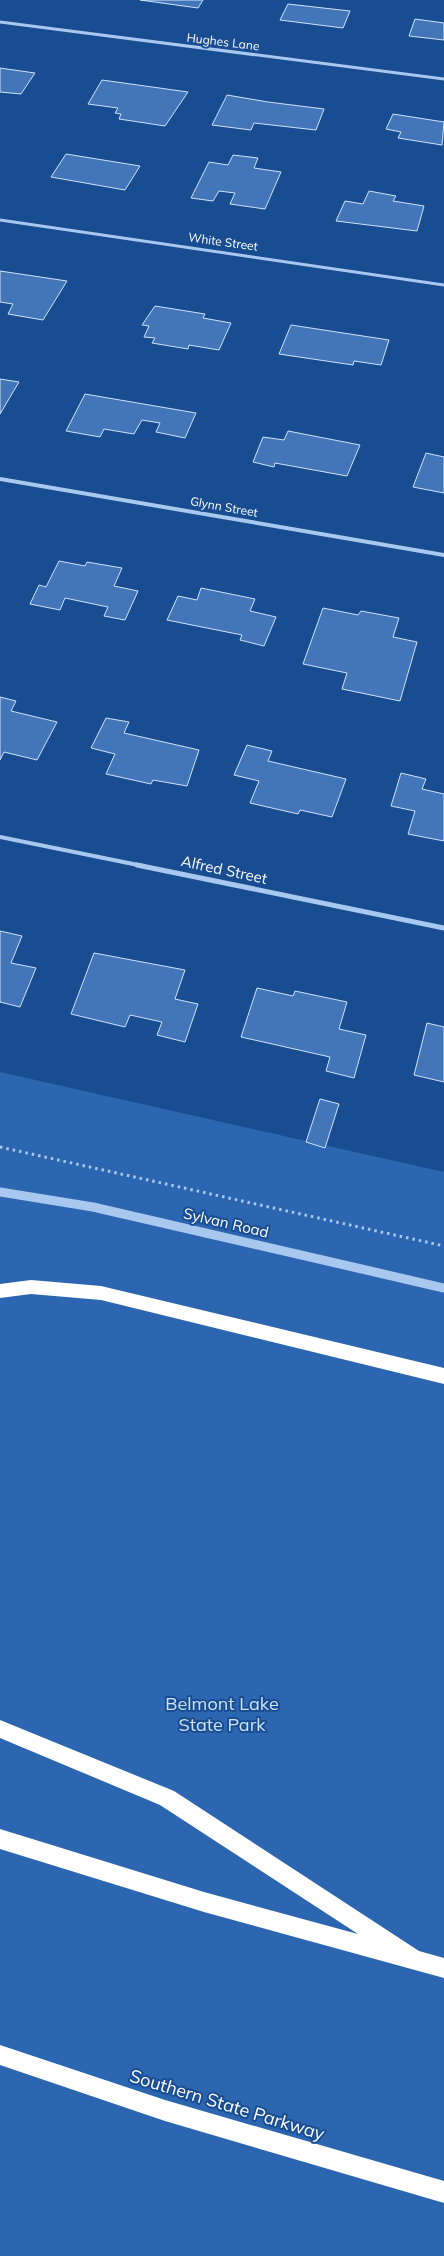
<svg xmlns="http://www.w3.org/2000/svg" width="444" height="2256" font-family="Mulish,sans-serif">
	<rect width="100%" height="100%" fill="#194d92"/>
	<!-- green -->
	<path fill="#2c66b0" d="M0 1072 444 1172V2256H0Z"/>
	<!-- building -->
	<path fill="#4276b9" stroke="#cfe3fb" d="M140 0H203L198 8Z
		M288 4 350 11 343 28 280 20Z
		M415 19 444 23V40L409 36Z
		M0 68 35 73 21 94 0 92Z
		M102 80 188 92 165 126 119 119 121 114 115 113 118 108 88 104Z
		M227 95 268 102 324 109 316 130 254 123 251 130 212 125Z
		M393 114 444 122 442 145 398 138 401 132 386 129Z
		M66 154 140 166 125 190 51 177Z
		M233 155 258 158 254 168 281 172 265 209 230 204 235 193 219 191 213 201 191 198 209 162 228 165Z
		M369 191 396 196 393 201 424 206 417 231 336 221 345 201 363 204Z
		M0 271 67 281 43 320 8 314 13 304 0 302Z
		M155 306 205 314 203 318 231 323 219 350 189 345 188 349 152 343 155 338 144 337 149 326 142 325Z
		M291 325 389 340 381 365 354 361 353 365 279 354Z
		M0 379 19 382 0 414Z
		M85 394 196 413 185 438 156 432 160 423 142 420 134 434 104 429 100 437 66 431Z
		M288 431 360 445 347 476 275 463 274 467 253 462 263 437 284 440Z
		M426 453 444 457V493L413 487Z
		M59 561 85 566 87 562 122 568 114 586 138 591 125 620 104 616 108 607 65 598 60 610 30 604 39 585 46 587Z
		M201 588 255 599 250 611 276 617 264 646 240 640 242 635 167 620 178 596 197 600Z
		M323 608 358 615 361 611 399 618 393 637 417 642 400 701 342 689 347 673 303 664Z
		M0 697 16 701 11 711 57 722 37 760 4 752 0 760Z
		M106 718 129 722 124 733 199 750 187 786 153 780 151 784 106 774 115 754 91 748Z
		M247 745 272 751 268 761 346 779 332 817 300 810 298 814 250 803 259 781 234 775Z
		M401 773 426 779 422 789 444 794V841L408 834 415 811 391 806Z
		M0 931 22 936 11 963 36 968 20 1007 0 1002Z
		M94 953 185 970 175 999 198 1004 185 1042 157 1035 162 1022 130 1015 125 1027 71 1014Z
		M257 988 293 996 295 991 347 1002 339 1029 366 1035 354 1078 326 1071 330 1057 241 1037Z
		M427 1023 444 1027V1082L414 1075Z
		M320 1099 339 1104 325 1148 306 1142Z"/>
	<g fill="none" stroke-linecap="round" stroke-linejoin="round">
		<!-- path -->
		<path stroke="#a9c8ef" stroke-width="3" stroke-dasharray="2.5 4" stroke-linecap="butt" d="M0 1147 444 1246"/>
		<!-- minor-far2 -->
		<path stroke="#a9c8ef" stroke-width="3" d="M0 22 444 79
			M0 220 444 285"/>
		<!-- minor-far1 -->
		<path stroke="#a9c8ef" stroke-width="4" d="M0 479 444 555
			M0 837 143 866"/>
		<!-- minor -->
		<path stroke="#a9c8ef" stroke-width="5" d="M137 865 444 928"/>
		<!-- tertiary -->
		<path stroke="#a9c8ef" stroke-width="9" d="M0 1192 93 1207 444 1288"/>
		<!-- motorway -->
		<path fill="#fff" fill-rule="evenodd" d="M31 1280 101 1286 444 1368V1384L101 1300 31 1294 0 1298V1284Z
			M0 1720 174 1791 419 1951 444 1958V1978L204 1912 0 1849V1829L204 1892 358 1934 160 1805 0 1738Z
			M0 2045 165 2100 444 2181V2203L165 2121 0 2065Z"/>
	</g>
	<g text-anchor="middle" stroke-width="4" stroke-linejoin="round" paint-order="stroke">
		<!-- far-street labels -->
		<g font-size="12" fill="#fff" stroke="#194d92">
			<text transform="translate(223 42) rotate(7)" y="4">Hughes Lane</text>
			<text transform="translate(223 242) rotate(8)" y="4">White Street</text>
			<text transform="translate(224 507) rotate(10)" y="4">Glynn Street</text>
		</g>
		<!-- street labels -->
		<g font-size="15" fill="#fff" stroke="#194d92">
			<text transform="translate(224 870) rotate(12)" y="5">Alfred Street</text>
			<text transform="translate(226 1223) rotate(13)" y="5">Sylvan Road</text>
		</g>
		<!-- near-park labels -->
		<g font-size="18" fill="#cfe3fb" stroke="#194d92">
			<text x="222" y="1710">Belmont Lake<tspan x="222" dy="21">State Park</tspan></text>
		</g>
		<!-- near-street labels -->
		<g font-size="18" fill="#fff" stroke="#194d92">
			<text transform="translate(227 2105) rotate(17)" y="6">Southern State Parkway</text>
		</g>
	</g>
</svg>
